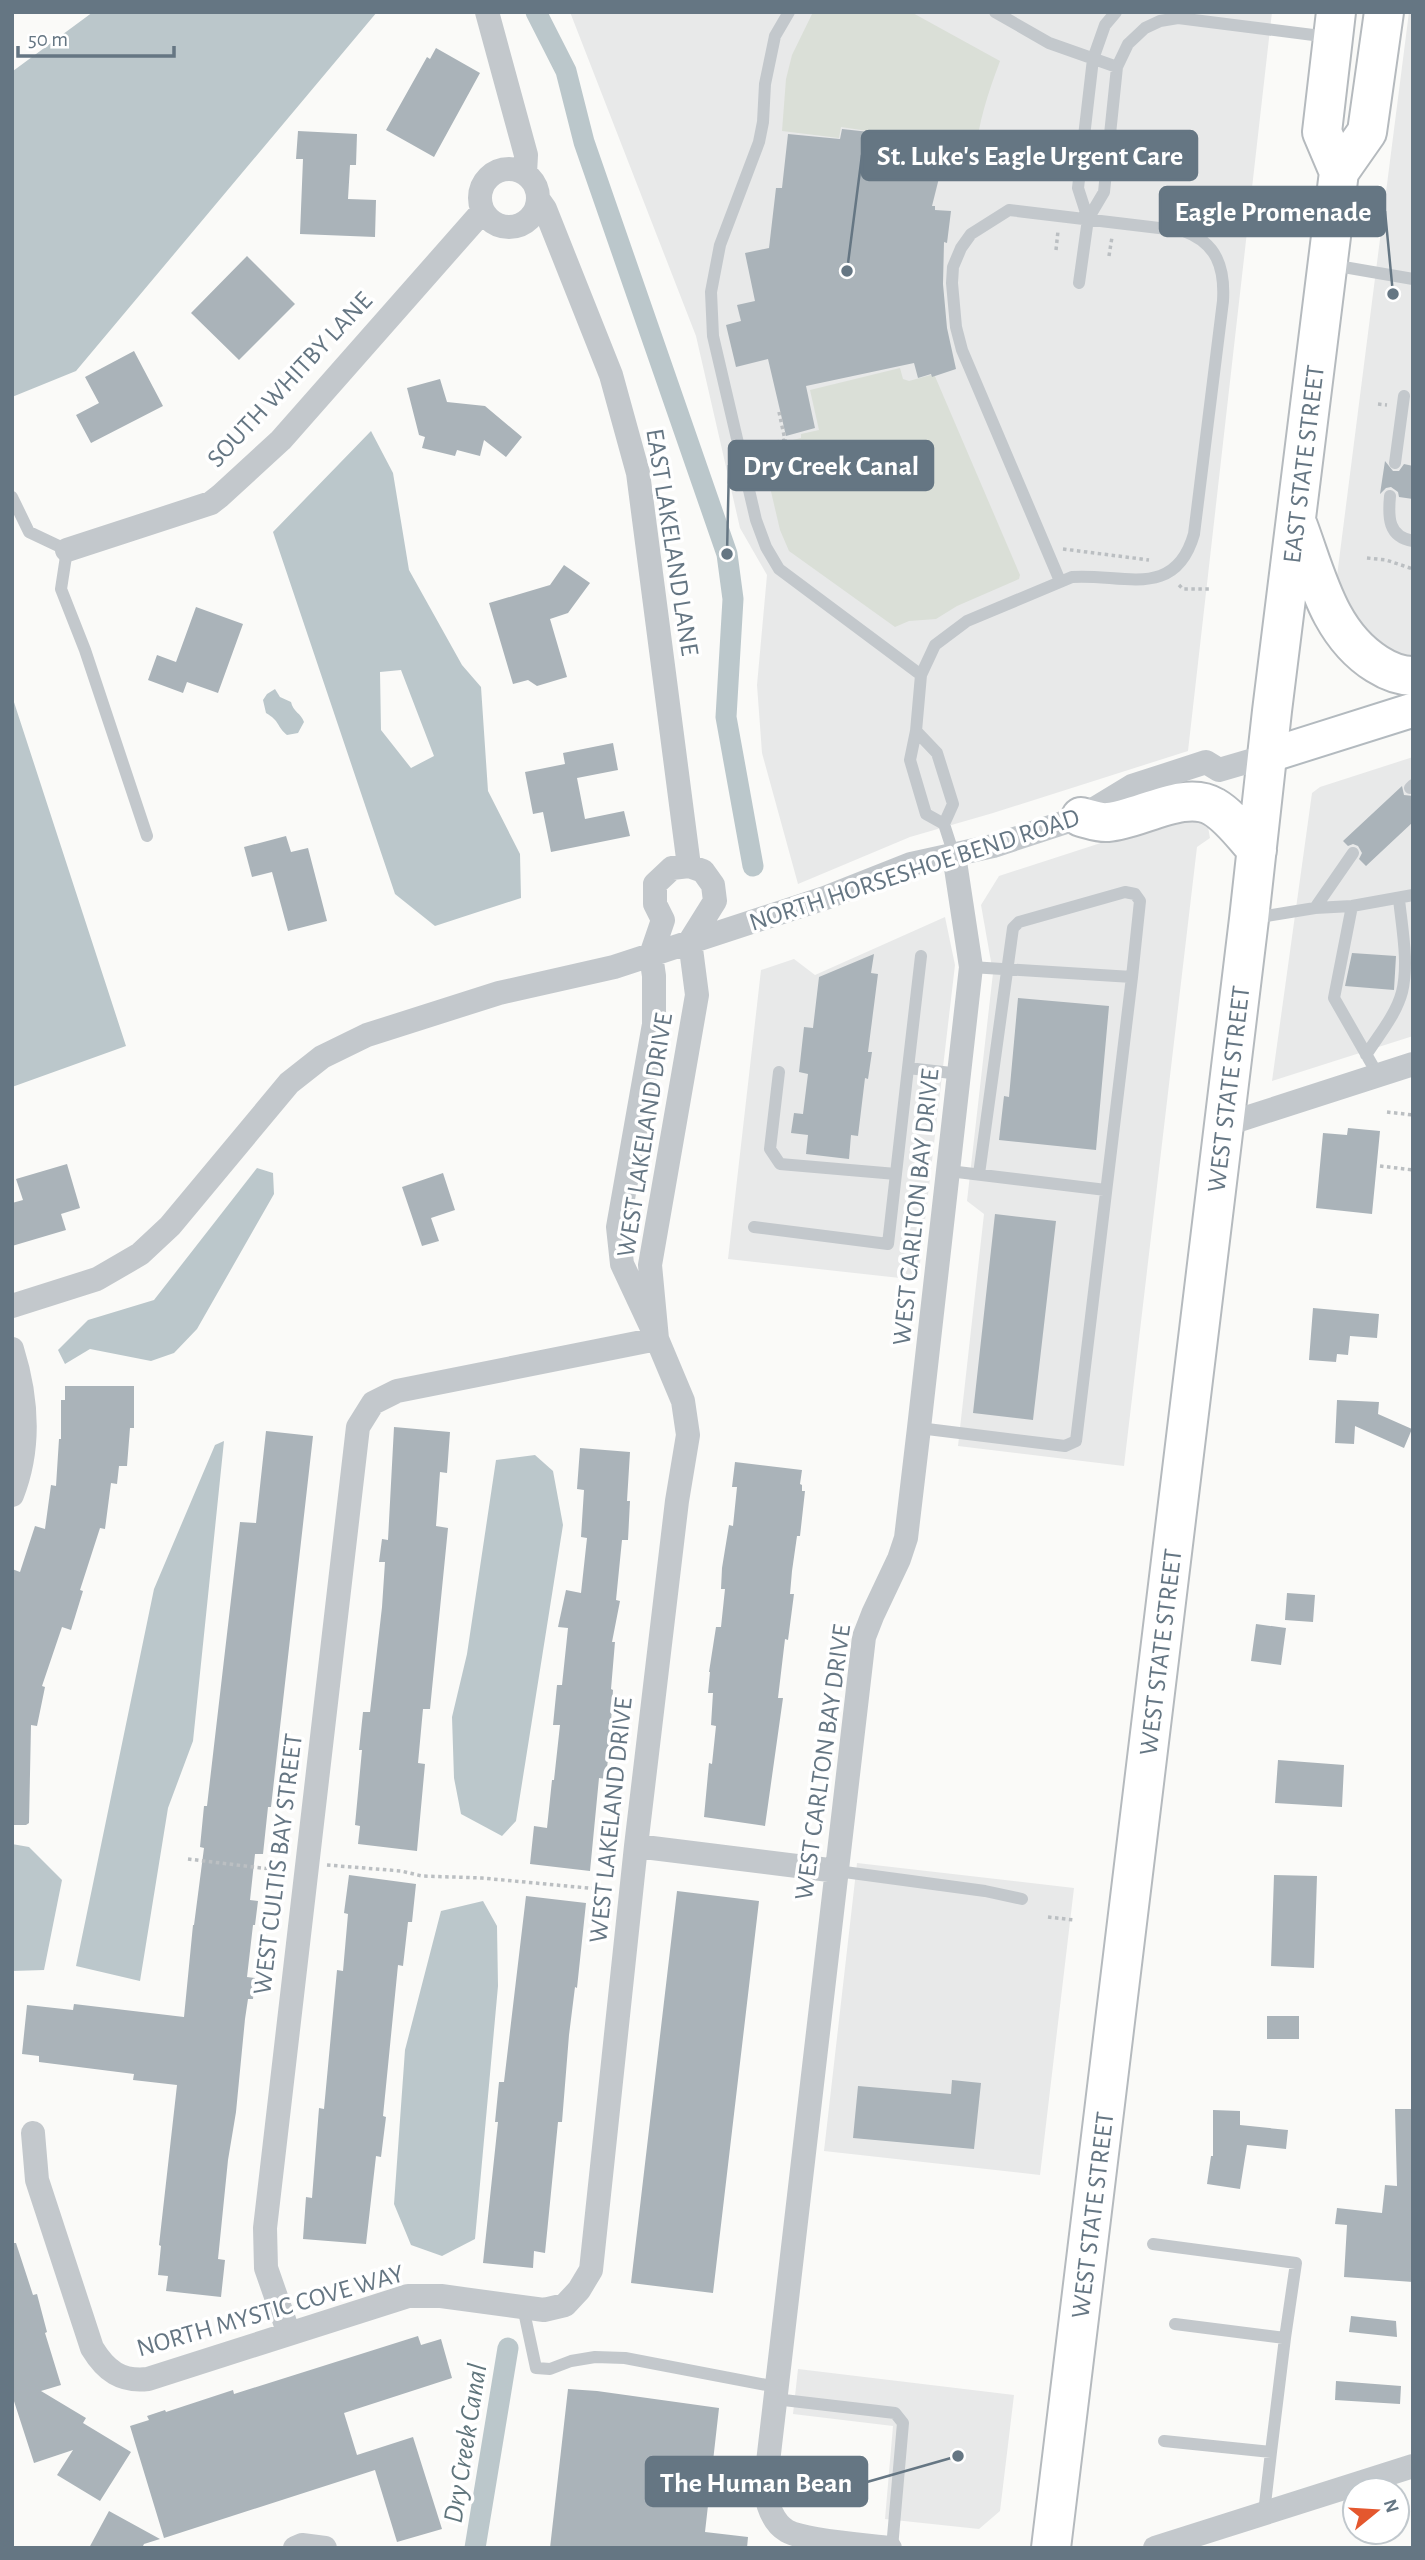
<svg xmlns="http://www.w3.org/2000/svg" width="1425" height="2560" font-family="'Alegreya Sans',sans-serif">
	<rect width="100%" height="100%" fill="#fafaf8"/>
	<!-- built -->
	<path fill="#e8e9e9" d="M570 12H1272L1188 751 993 813 910 837 798 884 762 753 757 685 767 575 740 528 696 336Z
		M1409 12H1413V664L1390 660 1352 624 1337 576Z
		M1413 757V1036L1272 1081 1312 793 1320 787Z
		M1187 815 1207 821 1210 838 1197 847 1124 1466 958 1446 984 1214 967 1201 993 973 981 905 999 876Z
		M945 917 955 965 918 1280 728 1259 761 970 794 959 815 975Z
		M857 1863 1074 1888 1040 2175 824 2151Z
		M798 2369 1014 2395 1000 2511 979 2529 885 2519 893 2426 793 2414Z"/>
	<!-- green -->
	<path fill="#dadfd7" d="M813 12H911L1000 61C988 93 978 123 975 158L922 138 919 147 888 143V134L841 127 839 138 782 131 786 79 792 55Z
		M900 368 903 379 909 381 934 374 1020 575 1019 579 957 606 936 619 909 621 895 627 789 551 780 530 762 453 764 447 801 438V434L819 430 810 390Z"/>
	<!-- water -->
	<path fill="#bbc7cb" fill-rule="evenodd" d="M93 12H377L76 371 12 397 13 71Z
		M371 431 393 473 409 570 462 665 481 687 488 791 520 854 521 898 435 926 395 894 273 532ZM401 670 434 756 411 768 381 730 380 672Z
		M275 689 280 697 291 702C293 712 301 713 304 722L298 733 287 735C277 727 280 721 266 713L263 700 267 694Z
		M12 696 126 1046 12 1087Z
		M257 1168 273 1173 274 1194 197 1329 174 1353 151 1361 90 1349 65 1364 58 1350 88 1320 154 1300Z
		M224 1441 193 1741 168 1808 140 1981 76 1966 154 1589 215 1445Z
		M535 1455 553 1471 563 1525 516 1821 502 1836 461 1814 454 1778 452 1717 467 1654 496 1460Z
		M12 1844 29 1847 62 1880 44 1970 12 1971Z
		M483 1901 497 1926 498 1986 475 2239 442 2256 411 2245 394 2204 405 2050 441 1911Z"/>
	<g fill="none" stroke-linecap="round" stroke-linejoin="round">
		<!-- canal -->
		<path stroke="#bbc7cb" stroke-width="21" d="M536 12 566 71 584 142 727 554 733 599 726 717 753 866
			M475 2548 508 2348"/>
	</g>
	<!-- building -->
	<path fill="#aab3b9" d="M436 48 480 73 434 157 386 130 427 57 430 59Z
		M842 129 888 134 886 145 918 150 920 145 945 154 932 206H935V210L951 211 947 243 944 242 943 284 947 328 956 369 932 377 931 374 918 378 914 363 806 386 815 428 786 436 768 359 736 367 726 325 741 321 737 305 755 301 745 253 769 248 776 188H782L788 134 840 139Z
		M298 131 357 134 356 165H350L348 199 376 200 375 237 300 234 303 159H296Z
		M247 256 295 304 239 360 191 313Z
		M134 351 163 406 91 443 76 415 99 403 85 377Z
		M440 379 447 402 485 406 522 437 506 457 484 440 480 456 457 450 455 456 422 448 425 437 419 435 407 388Z
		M1385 461 1393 471H1399L1404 464 1413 466V499L1399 497 1398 492 1391 487 1386 488 1380 494Z
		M564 565 590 583 568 613 550 619 567 677 537 686 528 680 513 684 489 603 550 585Z
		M196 607 243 624 218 693 187 682 183 693 148 680 157 655 176 662Z
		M613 743 618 770 577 778 585 819 624 811 630 836 551 852 543 812 533 814 525 772 565 764 563 753Z
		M1402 786 1404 795 1413 796V822L1366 866 1359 859 1362 853 1358 846 1353 844 1348 846 1343 841Z
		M286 836 291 852 308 848 327 921 288 931 272 872 252 877 244 847Z
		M1352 953 1396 956 1394 990 1345 986Z
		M874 954 871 973 878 974 868 1052H872L868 1079 865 1078 858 1136 851 1135 849 1159 806 1154 808 1135 791 1133 794 1113 803 1114 808 1074 799 1072 804 1027 813 1028 819 977Z
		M1018 998 1109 1006 1096 1150 999 1140 1004 1096 1009 1097Z
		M1348 1128 1380 1131 1372 1214 1316 1208 1323 1133 1347 1135Z
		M67 1164 80 1208 61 1214 66 1230 12 1246V1203L23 1200 16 1179Z
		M443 1173 455 1210 431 1218 439 1241 422 1246 402 1187Z
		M995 1214 1056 1221 1033 1420 973 1413Z
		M1313 1308 1379 1314 1377 1338 1350 1336 1348 1355 1337 1354 1336 1362 1309 1360Z
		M65 1386H134V1428H130L127 1466H119L117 1484 111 1483 105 1529 100 1528 80 1590 83 1591 71 1630 62 1627 42 1686 45 1687 37 1726 31 1725 29 1823 26 1825H12V1569L20 1572 35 1526 45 1529 51 1485 56 1486 59 1439H61V1400H65Z
		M1337 1400 1379 1402 1378 1414 1412 1429 1404 1448 1355 1426 1354 1444 1335 1443Z
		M394 1427 450 1432 447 1473 440 1472 436 1526 448 1528 430 1709H423L418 1763 425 1764 417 1851 358 1844 360 1826 355 1825 362 1750H359L363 1712H370L382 1607 385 1562H379L382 1539 388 1540Z
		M266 1431 313 1436 271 1807H268L263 1854H255L250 1900 258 1901 255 1925H253L247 1977 255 1978 253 1999H248L245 2019 236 2112 228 2160 218 2259 225 2260 221 2297 166 2291 168 2276 158 2275 161 2246 159 2245 177 2085 133 2080 134 2074 39 2062V2056L22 2054 27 2005 73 2010 74 2004 184 2017 193 1925H194L204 1848 200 1847 204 1806H207L240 1522 256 1523Z
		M580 1448 630 1452 627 1501H630L628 1540H622L616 1600 620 1601 612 1642H615L611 1689 613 1690 610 1738 606 1779 599 1778 590 1871 530 1864 534 1826 547 1828 552 1780H554L560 1725H553L557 1685H562L568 1628 558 1627 566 1590 581 1593 587 1538 581 1537 584 1490 577 1489Z
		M735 1462 802 1470 800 1484 802 1485V1491H805L800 1536H797L792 1571 790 1594H794L788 1640 785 1639 778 1698H783L765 1826 704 1817 709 1763 712 1764 716 1726 711 1725 713 1693H708L710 1672H709L716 1627H721L725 1589H721L722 1568 729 1525 733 1526 737 1487H732Z
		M1287 1593 1315 1595 1313 1622 1285 1620Z
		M1256 1624 1286 1628 1281 1665 1251 1661Z
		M1278 1760 1344 1765 1342 1807 1275 1803Z
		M349 1875 416 1884 412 1922H408L403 1966 398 1965 383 2116 386 2117 381 2157 376 2156 366 2244 303 2239 306 2197 312 2198 319 2108 324 2109 337 1970 343 1971 348 1914 344 1913Z
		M1274 1875 1317 1876 1314 1968 1271 1966Z
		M677 1891 759 1901 713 2293 631 2283Z
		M526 1896 586 1903 577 1988 575 1987 569 2035 562 2122H558L545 2253 534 2251 533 2268 483 2263 498 2122H495L499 2082H504Z
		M1267 2016H1299V2039H1267Z
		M952 2080 981 2083 974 2149 853 2138 858 2086 951 2094Z
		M1395 2109H1413V2282L1344 2277 1347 2225 1335 2224 1337 2208 1382 2213 1385 2185 1397 2186Z
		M1213 2110 1240 2111V2125L1288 2130 1286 2149 1247 2145 1240 2189 1207 2184 1211 2156H1213Z
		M12 2243H16L33 2295 37 2294 47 2332 45 2333 61 2385 41 2391 86 2418 83 2423 131 2452 100 2501 57 2475 73 2450 34 2463 12 2395Z
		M1351 2316 1396 2321 1397 2337 1349 2332Z
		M418 2336 421 2345 441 2339 452 2378 344 2413 357 2455 413 2437 442 2529 397 2542 375 2470 164 2538 130 2426 149 2420 147 2416 165 2410 166 2412 233 2390 234 2394Z
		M1336 2381 1401 2386 1400 2404 1335 2400Z
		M568 2389 597 2391 719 2408 705 2532 748 2537 747 2548H550Z
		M109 2511 160 2539 144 2544 142 2548H89Z"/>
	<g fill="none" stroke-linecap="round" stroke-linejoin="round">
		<defs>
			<path id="secondary" d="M1267 756 1413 710"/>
			<path id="primary" d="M1336 12 1322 132 1339 172
				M1298 526C1317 577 1329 634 1377 664 1388 671 1400 676 1413 676
				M1081 817C1090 819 1099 823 1108 822 1139 820 1185 789 1214 807 1231 817 1244 836 1257 850
				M1051 2548 1249 919 1272 711 1339 172 1367 132 1384 12"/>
		</defs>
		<!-- secondary casing -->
		<use href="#secondary" stroke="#b3babf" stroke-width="37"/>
		<!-- primary casing -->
		<use href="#primary" stroke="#b5babe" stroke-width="42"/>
		<!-- path -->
		<path stroke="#bbbfc2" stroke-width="3.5" stroke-dasharray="3.5 3.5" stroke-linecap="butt" d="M1056 250 1058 231
			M1109 256 1112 237
			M1378 404 1387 405
			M755 447 785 440 779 412
			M1063 549 1149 560
			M1367 558 1386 560 1413 569
			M1179 585 1183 589H1210
			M1387 1112 1413 1115
			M1380 1166 1413 1170
			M188 1859 286 1871
			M327 1865 401 1871 422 1876 482 1878 609 1890
			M1048 1917 1074 1920"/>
		<!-- lane -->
		<path stroke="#c3c8cc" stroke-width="12" d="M789 12 775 36 765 84 763 122 759 142 720 245 711 292 713 336 756 520 766 547 779 569 921 675
			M995 12 1049 43 1117 67
			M1088 219 1078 188 1093 59 1105 25 1116 12
			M1332 265 1413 279
			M1079 283 1088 219 1104 192 1117 67 1128 44 1145 28 1160 21 1178 18 1329 37
			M1395 463 1404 396
			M1390 496C1388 517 1388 537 1413 541
			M12 497 29 532 67 550 61 589 85 650 147 836
			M916 731 937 753 953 804 944 824 954 855
			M1410 788 1413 785
			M944 824 926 814 910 760 916 731 921 675 935 645 967 621 1072 577C1121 573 1175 601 1194 534L1223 301C1225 268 1217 243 1184 231L1009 210 971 234 961 248 953 267 952 283 956 327 962 350 1060 581
			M1352 906 1334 998 1378 1075
			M1315 908 1353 853
			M1254 918 1315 908 1352 906 1413 895
			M1366 1055C1378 1036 1396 1015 1402 992 1409 963 1402 929 1399 899
			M908 1068 921 956
			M779 1072 770 1149 780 1164 896 1174
			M949 1171 1106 1190
			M979 1174 1013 928 1019 922 1125 892 1135 894 1140 901 1132 977
			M754 1227 888 1244 908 1068 960 1074
			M919 1428 1065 1446 1076 1441 1132 977 971 967
			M837 1871 985 1891 1022 1899
			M1153 2244 1296 2263 1285 2338
			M523 2307 536 2368 550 2369 571 2361 595 2357 625 2358 777 2387
			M775 2399 895 2413 903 2423 892 2548
			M1164 2441 1271 2452 1285 2338 1175 2324
			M1264 2513 1271 2452"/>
		<!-- street -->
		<path stroke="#c3c8cc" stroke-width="24" d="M487 12 526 155 525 173
			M480 198a29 29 0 1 1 58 0a29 29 0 1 1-58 0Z
			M538 199 545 209 611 375 638 473 689 866
			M67 550 211 503 220 496 281 440 482 212
			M689 866 703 871 713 885 715 901 690 941 697 995 650 1265 657 1339 622 1264 618 1227 654 1024V976L651 955 663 920 655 904V884L672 868Z
			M1224 1125 1413 1064
			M12 1306 97 1279 140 1254 170 1226 289 1083 322 1057 367 1035 499 993 614 967 825 898 911 864 993 846 1081 817 1132 786 1206 762 1219 770 1267 756
			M12 1349C27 1397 31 1447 12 1495
			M636 1846 837 1871
			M33 2133 37 2180 92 2348C106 2371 121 2382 148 2379L408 2296H441L544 2310 565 2305 579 2290 591 2270 636 1846 677 1501 688 1435 683 1401 657 1339 397 1391 373 1403 358 1427 265 2228 266 2268 289 2334
			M295 2548 302 2545 325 2548
			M890 2548C866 2545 805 2541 787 2531 772 2522 767 2504 765 2488L864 1637 873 1614 899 1559 906 1538 919 1428 971 967 954 855
			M1155 2548 1413 2466"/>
		<!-- secondary -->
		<use href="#secondary" stroke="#fff" stroke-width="33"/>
		<!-- primary -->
		<use href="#primary" stroke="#fff" stroke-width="38"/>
	</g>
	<g text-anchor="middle" stroke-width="7" stroke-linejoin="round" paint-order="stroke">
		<!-- street labels -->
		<g font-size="26" fill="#657683" stroke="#fff">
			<text transform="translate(289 379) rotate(-47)" y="9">SOUTH WHITBY LANE</text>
			<text transform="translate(1303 464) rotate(-83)" y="9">EAST STATE STREET</text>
			<text transform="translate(673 542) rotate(81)" y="9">EAST LAKELAND LANE</text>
			<text transform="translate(914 869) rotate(-18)" y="9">NORTH HORSESHOE BEND ROAD</text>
			<text transform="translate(1228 1089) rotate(-83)" y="9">WEST STATE STREET</text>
			<text transform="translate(644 1135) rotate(-81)" y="9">WEST LAKELAND DRIVE</text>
			<text transform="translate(915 1207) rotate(-84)" y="9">WEST CARLTON BAY DRIVE</text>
			<text transform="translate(1160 1652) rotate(-83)" y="9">WEST STATE STREET</text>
			<text transform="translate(822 1762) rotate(-82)" y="9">WEST CARLTON BAY DRIVE</text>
			<text transform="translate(610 1820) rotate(-84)" y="9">WEST LAKELAND DRIVE</text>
			<text transform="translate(277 1864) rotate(-83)" y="9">WEST CULTIS BAY STREET</text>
			<text transform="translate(1092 2215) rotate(-83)" y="9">WEST STATE STREET</text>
			<text transform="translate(270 2310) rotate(-16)" y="9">NORTH MYSTIC COVE WAY</text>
		</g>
		<!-- water labels -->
		<g font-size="28" font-style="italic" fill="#60757c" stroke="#fff">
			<text transform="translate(464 2443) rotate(-81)" y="10">Dry Creek Canal</text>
		</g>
	</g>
	<!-- callouts -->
	<path fill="none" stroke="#657683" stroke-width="2.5" d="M847 271L862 155M1393 294L1385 211M727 554L729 465M958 2456L867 2482"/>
	<g fill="#657683" stroke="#fff" stroke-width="2.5">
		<circle cx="847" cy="271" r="7"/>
		<circle cx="1393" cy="294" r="7"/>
		<circle cx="727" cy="554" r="7"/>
		<circle cx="958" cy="2456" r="7"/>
	</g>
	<g fill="#657683" stroke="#657683" stroke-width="2.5">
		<rect x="862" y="131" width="335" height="49" rx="7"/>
		<rect x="1160" y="187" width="225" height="49" rx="7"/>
		<rect x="729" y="441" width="204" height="49" rx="7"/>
		<rect x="646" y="2457" width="221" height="49" rx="7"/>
	</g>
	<g font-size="28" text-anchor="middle" font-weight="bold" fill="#fff">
		<text x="1030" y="165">St. Luke's Eagle Urgent Care</text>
		<text x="1273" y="221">Eagle Promenade</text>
		<text x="831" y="475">Dry Creek Canal</text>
		<text x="756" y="2492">The Human Bean</text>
	</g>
	<!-- border -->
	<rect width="1425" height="2560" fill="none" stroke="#657683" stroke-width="28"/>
	<!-- north arrow -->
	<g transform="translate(1376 2511) rotate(72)"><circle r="33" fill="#ffffff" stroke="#c1c8cd" stroke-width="2"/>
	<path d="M0-5L12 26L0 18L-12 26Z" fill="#e4572e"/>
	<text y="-10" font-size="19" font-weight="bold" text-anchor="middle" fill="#657683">N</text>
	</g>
	<!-- scale -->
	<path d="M18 46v10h156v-10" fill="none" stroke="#657683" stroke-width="3.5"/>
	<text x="28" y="46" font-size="21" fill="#657683" stroke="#ffffff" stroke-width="5" paint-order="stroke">50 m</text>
</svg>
